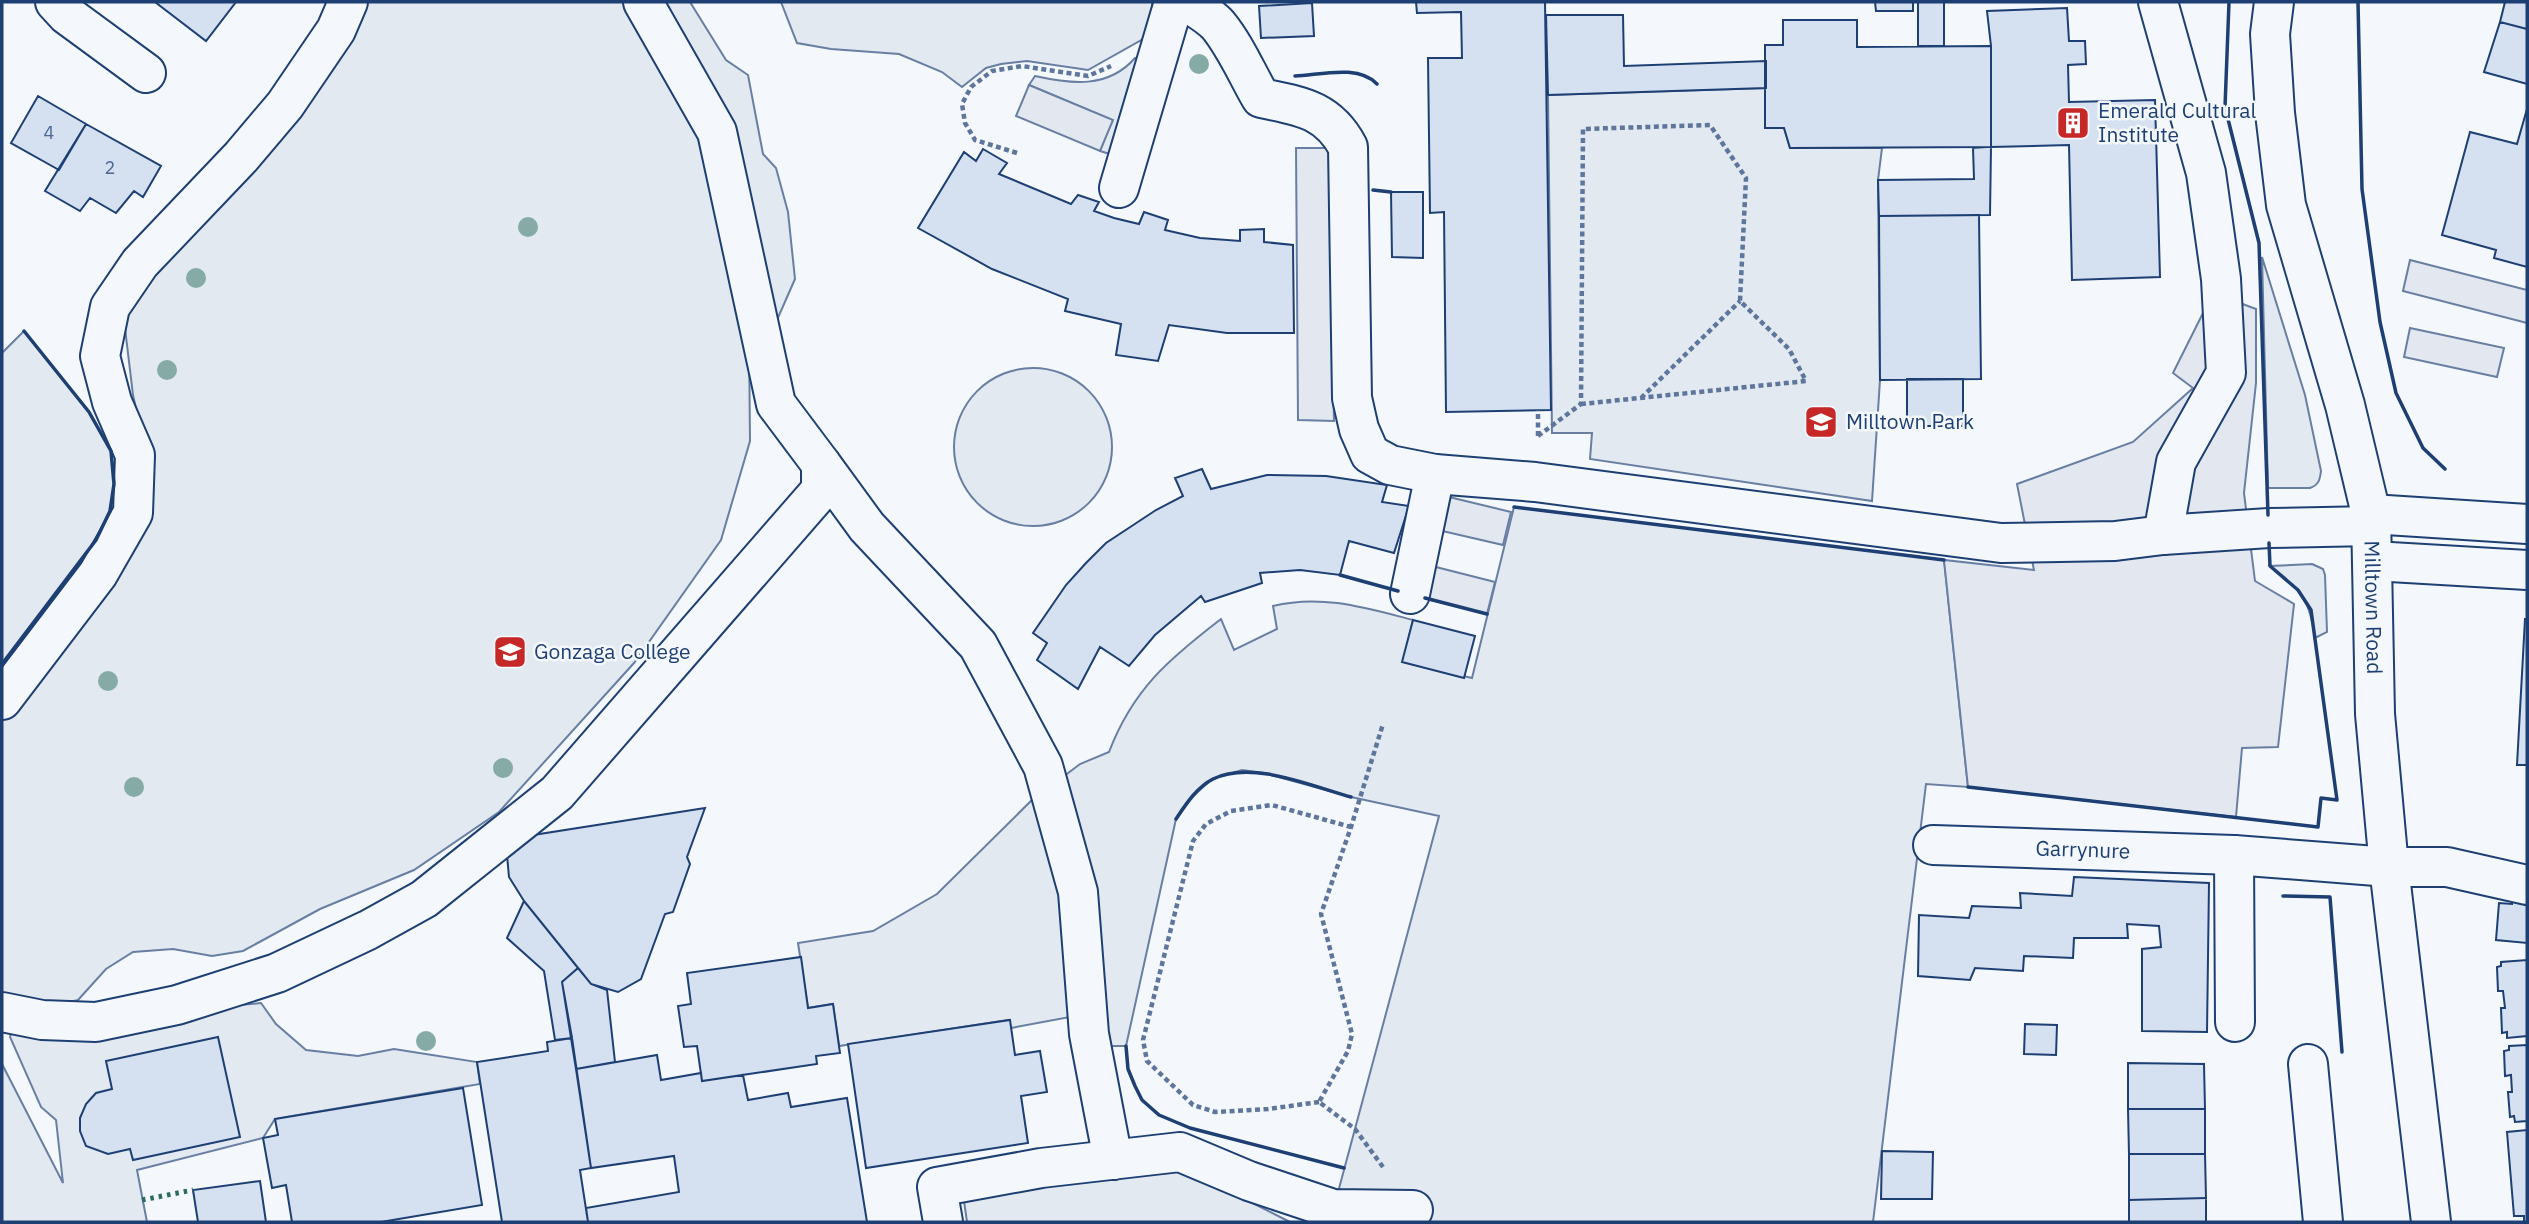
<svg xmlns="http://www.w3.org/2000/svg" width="2529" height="1224" font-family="'IBM Plex Sans',sans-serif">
	<rect width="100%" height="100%" fill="#f4f7fb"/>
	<!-- green -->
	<path fill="#e3e9f0" stroke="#687fa3" stroke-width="2" d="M357 2H690L726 60 748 75 763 154 776 168 788 212 795 279 777 320 749 336 750 441 721 540 634 663 499 812 414 870 320 909 243 951 212 956 173 949 133 952 106 969 78 1000 53 1006 2 994V717L148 461 133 395 122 303Z
		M781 2H1152V12L1143 39 1088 70 1027 61 1001 64 986 68 962 87 942 72 899 54 831 49 797 43Z
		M1135 58 1140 60 1110 154 1100 151 1112 120 1029 85 1035 76C1071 84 1108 89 1135 58Z
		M1766 88 1765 127 1784 128 1790 148H1882L1878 180 1880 380 1872 501 1590 459 1592 433H1552L1548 95Z
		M2262 257 2305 395 2321 471C2320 479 2319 485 2310 488H2268Z
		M24 331 89 412 111 451 114 484 110 511 96 540 2 664V353Z
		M954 447a79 79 0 1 1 158 0a79 79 0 1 1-158 0Z
		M1514 507 1944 560 1968 787 1926 784 1873 1222H1330L1439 816 1351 797 1264 773 1242 770 1212 779 1189 800 1176 819 1126 1046H1101L1059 780 1080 764 1109 752C1133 689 1169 659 1221 619L1234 650 1277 629 1273 606C1322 594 1366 608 1413 620L1403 662 1472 678Z
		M2312 564 2323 569 2325 575 2327 632 2315 638C2309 596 2301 592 2270 566Z
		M1040 792 1065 890 1070 1017 1011 1028 1009 1020 839 1046 833 1004 808 1008 798 943 873 931 937 894Z
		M261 1003 276 1024 306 1050 358 1056 394 1049 477 1062 480 1084 275 1119 263 1138 137 1170 147 1222H2V1064L63 1183 56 1120 41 1107 10 1037 13 1027Z
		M1177 1165 1290 1222H967L964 1201Z"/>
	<!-- parking -->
	<path fill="#e3e8f0" stroke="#687fa3" stroke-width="2" d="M1029 85 1113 120 1100 151 1016 116Z
		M1296 148H1329L1334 421 1298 420Z
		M2410 260 2527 290V323L2403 291Z
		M2213 293 2256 309V383L2244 493 2255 581 2294 604 2278 747 2242 748 2236 817 1968 787 1944 560 2034 570 2017 484 2133 442 2193 388 2173 373Z
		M2410 328 2504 348 2497 377 2404 357Z
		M1445 496 1511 512 1503 545 1438 530Z
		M1428 565 1495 582 1487 614 1419 597Z"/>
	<!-- building -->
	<path fill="#d5e0f0" stroke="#1d3f73" stroke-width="2" d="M155 2H236L206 41Z
		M1416 2H1545L1551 410 1446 412 1444 212 1430 213 1428 58H1462L1461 12 1417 13Z
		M1875 2H1913V11H1876Z
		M1918 2H1944V46H1918Z
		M2505 2H2527V29L2500 22Z
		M1312 3 1314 36 1261 38 1259 6Z
		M2067 8 2069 41H2085L2086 64 2068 65 2069 102 2155 100 2160 277 2072 280 2069 145 1991 147V46L1987 11Z
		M1546 15H1623L1624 66 1766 61V88L1548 95Z
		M1783 20H1857V47L1991 46V147L1790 148 1784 128H1765V45H1783Z
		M2500 22 2527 29V84L2484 72Z
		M38 96 86 124 59 170 11 143Z
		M2527 109V267L2494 258 2496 250 2442 235 2470 132 2517 144Z
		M86 124 161 166 143 197 134 191 116 213 90 198 80 211 45 191Z
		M1991 147 1990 215 1879 216 1878 180 1974 179 1973 148Z
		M983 149 1007 163 999 174 1071 204 1078 195 1099 202 1094 211 1114 218 1139 224 1144 212 1168 220 1165 230 1200 238 1240 241V230L1264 229V242L1293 245 1294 333H1227L1169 325 1158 361 1116 355 1121 324 1065 311 1068 299 992 269 918 228 964 152 976 161Z
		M1391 192H1423V258L1392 257Z
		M1979 215 1981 379 1880 380 1879 216Z
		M1907 379H1963V426H1907Z
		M1202 469 1211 489 1267 475 1326 476 1387 485 1382 502 1409 506 1394 553 1349 541 1340 575 1300 570 1260 573 1262 583 1205 602 1201 596 1155 635 1129 666 1100 647 1078 689 1037 660 1047 643 1033 633 1066 585 1086 563 1106 543 1156 510 1183 496 1175 478Z
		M2525 619H2527V765H2517Z
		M1413 620 1475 636 1464 678 1402 662Z
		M705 808 687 857 690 864 673 912 665 914 641 979 618 992 591 984 524 901 509 877 507 855 527 836Z
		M2074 877 2209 883 2207 1032 2142 1031V949L2161 947 2159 926 2127 924 2128 938H2074L2073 958 2024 956 2023 971 1975 968 1970 980 1918 976 1919 915 1969 918 1972 906 2021 908 2020 893 2072 896Z
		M2512 899 2527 900V943L2496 940 2499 903 2512 904Z
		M524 901 578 968 562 982 572 1038 555 1040 544 971 507 938Z
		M801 957 808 1008 833 1004 840 1053 816 1056 817 1064 702 1081 697 1046 684 1047 678 1006 691 1004 687 973Z
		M2527 960V1036L2507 1038V1032L2502 1033 2501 1008H2505L2503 991H2498L2497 967 2501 966V962Z
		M578 968 591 984 607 990 615 1062 576 1069 562 982Z
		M1010 1020 1015 1055 1040 1051 1047 1092 1021 1096 1028 1143 866 1168 848 1044Z
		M2025 1024 2057 1025 2056 1055 2024 1054Z
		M218 1037 240 1137 133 1160 130 1149 108 1154 86 1146 80 1131V1118L86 1104 96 1093 112 1089 106 1061Z
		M572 1038 591 1168 580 1170 588 1222H502L477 1062 548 1051 547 1042Z
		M2527 1045V1121L2515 1122 2514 1116 2510 1117 2508 1092H2512L2511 1075 2505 1076 2504 1051 2509 1050V1046Z
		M657 1055 661 1080 701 1073 702 1081 743 1075 748 1100 788 1093 791 1107 847 1098 867 1222H588L586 1208 679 1192 674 1156 591 1168 576 1069Z
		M2128 1063 2204 1064 2205 1109H2128Z
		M463 1088 482 1205 381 1222H292L286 1185 272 1188 263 1138 278 1135 275 1119Z
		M2128 1109H2205V1154H2129Z
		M2527 1130V1222H2524V1216H2514L2507 1132Z
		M1882 1151 1933 1152 1932 1199H1881Z
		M2129 1154H2205L2206 1198 2129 1200Z
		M260 1181 266 1222H198L193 1190Z
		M2206 1198V1222H2129V1200Z"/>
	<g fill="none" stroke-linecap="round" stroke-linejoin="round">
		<defs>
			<g id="minor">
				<path d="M55 2 67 15 146 73"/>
				<path d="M1187 2C1197 9 1210 16 1218 25 1236 47 1247 74 1261 98 1300 106 1328 109 1348 147L1352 398 1359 429 1370 454 1390 465 1435 474 1535 482 2001 543 2115 541 2163 535 2269 528 2372 526"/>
				<path d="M2158 2 2206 173 2221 279 2226 373 2176 462 2163 535"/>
				<path d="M1119 188 1174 2"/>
				<path d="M821 464 867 527 978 645 1043 766 1078 892 1089 1034 1113 1160"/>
				<path d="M2371 514 2527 524"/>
				<path d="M2373 561 2527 570"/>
				<path d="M1410 594 1435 474"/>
				<path d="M2 700 98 574 133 513 135 455 112 402 100 356 110 307 140 263 241 157 285 105 336 30 348 2"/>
				<path id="s1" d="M1933 845 2234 855 2389 867H2447L2527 885"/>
				<path d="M2234 855 2235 1022"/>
				<path d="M2 1012 42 1020 96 1022 177 1005 277 973 368 930 424 899 557 793 821 490V464L776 404 717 132 643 2"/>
				<path d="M2308 1064 2323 1222"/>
				<path d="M943 1222 937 1187 1041 1168 1180 1152 1249 1181 1333 1209 1413 1210"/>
			</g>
			<g id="major">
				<path id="s2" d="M2274 2 2270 34 2275 113 2286 205 2345 405 2371 514 2375 714 2389 867 2431 1222"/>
			</g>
		</defs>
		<!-- minor casing -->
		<use href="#minor" stroke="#1d3f73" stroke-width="42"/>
		<!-- major casing -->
		<use href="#major" stroke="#1d3f73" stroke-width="42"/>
		<!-- path -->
		<path stroke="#5e769c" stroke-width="4.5" stroke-dasharray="5 3.5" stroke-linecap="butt" d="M1017 153 975 140 965 123 962 104 971 87 992 71 1022 66 1088 76 1111 66
			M1641 398 1740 301
			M1538 436 1581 404 1583 129 1710 125 1746 178 1740 301 1789 349 1806 381 1581 404
			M1538 436V410
			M1319 1102 1268 1109 1215 1112 1193 1105 1147 1061 1143 1040 1193 841 1206 824 1231 811 1272 805 1351 827
			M1383 1167 1355 1129 1319 1102 1348 1051 1352 1034 1321 914 1351 827 1383 724"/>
		<!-- minor -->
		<use href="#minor" stroke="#f4f7fb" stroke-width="38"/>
		<!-- major -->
		<use href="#major" stroke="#f4f7fb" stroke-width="38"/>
		<!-- hedge -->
		<path stroke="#2c6c60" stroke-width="5" stroke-dasharray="3.5 5" stroke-linecap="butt" d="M142 1200 193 1190"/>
		<!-- wall -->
		<path stroke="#1d3f73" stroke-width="3.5" d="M2229 2 2225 107 2259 243 2268 515
			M2358 2 2362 189 2380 322 2396 393 2423 448 2445 469
			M1295 76C1320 75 1358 64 1377 84
			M1373 190 1391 192
			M1514 507 1944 560
			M1340 575 1398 591
			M1425 598 1487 614
			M2 664 96 540 110 511 114 484 111 451 89 412 24 331
			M1968 787 2318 827 2321 798 2337 800 2311 610 2298 590 2270 566 2269 543
			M1176 819C1186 804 1197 787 1213 779 1252 760 1311 786 1351 797
			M2283 896 2330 897 2342 1052
			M1126 1046 1128 1069 1135 1086 1142 1100 1159 1115 1190 1128 1344 1168"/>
	</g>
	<!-- trees -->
	<g fill="#86aba6">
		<circle cx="1199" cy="64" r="10"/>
		<circle cx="528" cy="227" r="10"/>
		<circle cx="196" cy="278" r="10"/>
		<circle cx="167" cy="370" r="10"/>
		<circle cx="108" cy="681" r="10"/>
		<circle cx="503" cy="768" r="10"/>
		<circle cx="134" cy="787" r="10"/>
		<circle cx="426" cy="1041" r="10"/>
	</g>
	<!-- icons -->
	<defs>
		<symbol id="building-square" viewBox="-11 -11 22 22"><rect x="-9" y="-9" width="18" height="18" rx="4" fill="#c62828" stroke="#f4f7fb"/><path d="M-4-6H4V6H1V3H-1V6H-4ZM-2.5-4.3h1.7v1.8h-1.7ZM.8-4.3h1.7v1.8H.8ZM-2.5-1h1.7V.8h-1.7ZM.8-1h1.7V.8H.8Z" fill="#fff"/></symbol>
		<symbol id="school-square" viewBox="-11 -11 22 22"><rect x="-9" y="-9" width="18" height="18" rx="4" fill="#c62828" stroke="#f4f7fb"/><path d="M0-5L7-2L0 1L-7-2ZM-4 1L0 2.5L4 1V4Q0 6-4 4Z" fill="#fff"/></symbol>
	</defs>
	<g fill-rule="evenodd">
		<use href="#building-square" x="2054" y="104" width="38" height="38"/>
		<use href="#school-square" x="1802" y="403" width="38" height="38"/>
		<use href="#school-square" x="491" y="633" width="38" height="38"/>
	</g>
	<g text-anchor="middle" stroke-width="5" stroke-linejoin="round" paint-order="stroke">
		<!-- number labels -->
		<g font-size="18" fill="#4b6792">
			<text x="49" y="139">4</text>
			<text x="110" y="174">2</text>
		</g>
		<!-- poi labels -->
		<g font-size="21" fill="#1d3f73" stroke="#f4f7fb" text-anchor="start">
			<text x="2098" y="118">Emerald Cultural<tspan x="2098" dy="24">Institute</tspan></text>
			<text x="1846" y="429">Milltown Park</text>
			<text x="534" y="659">Gonzaga College</text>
		</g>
		<!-- street labels -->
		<g font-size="21" fill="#1d3f73" stroke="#f4f7fb">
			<text dy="7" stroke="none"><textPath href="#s2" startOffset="618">Milltown Road</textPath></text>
			<text dy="7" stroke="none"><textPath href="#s1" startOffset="150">Garrynure</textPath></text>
		</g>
	</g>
	<!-- border -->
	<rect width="2529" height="1224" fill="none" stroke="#1d3f73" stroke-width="7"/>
</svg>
